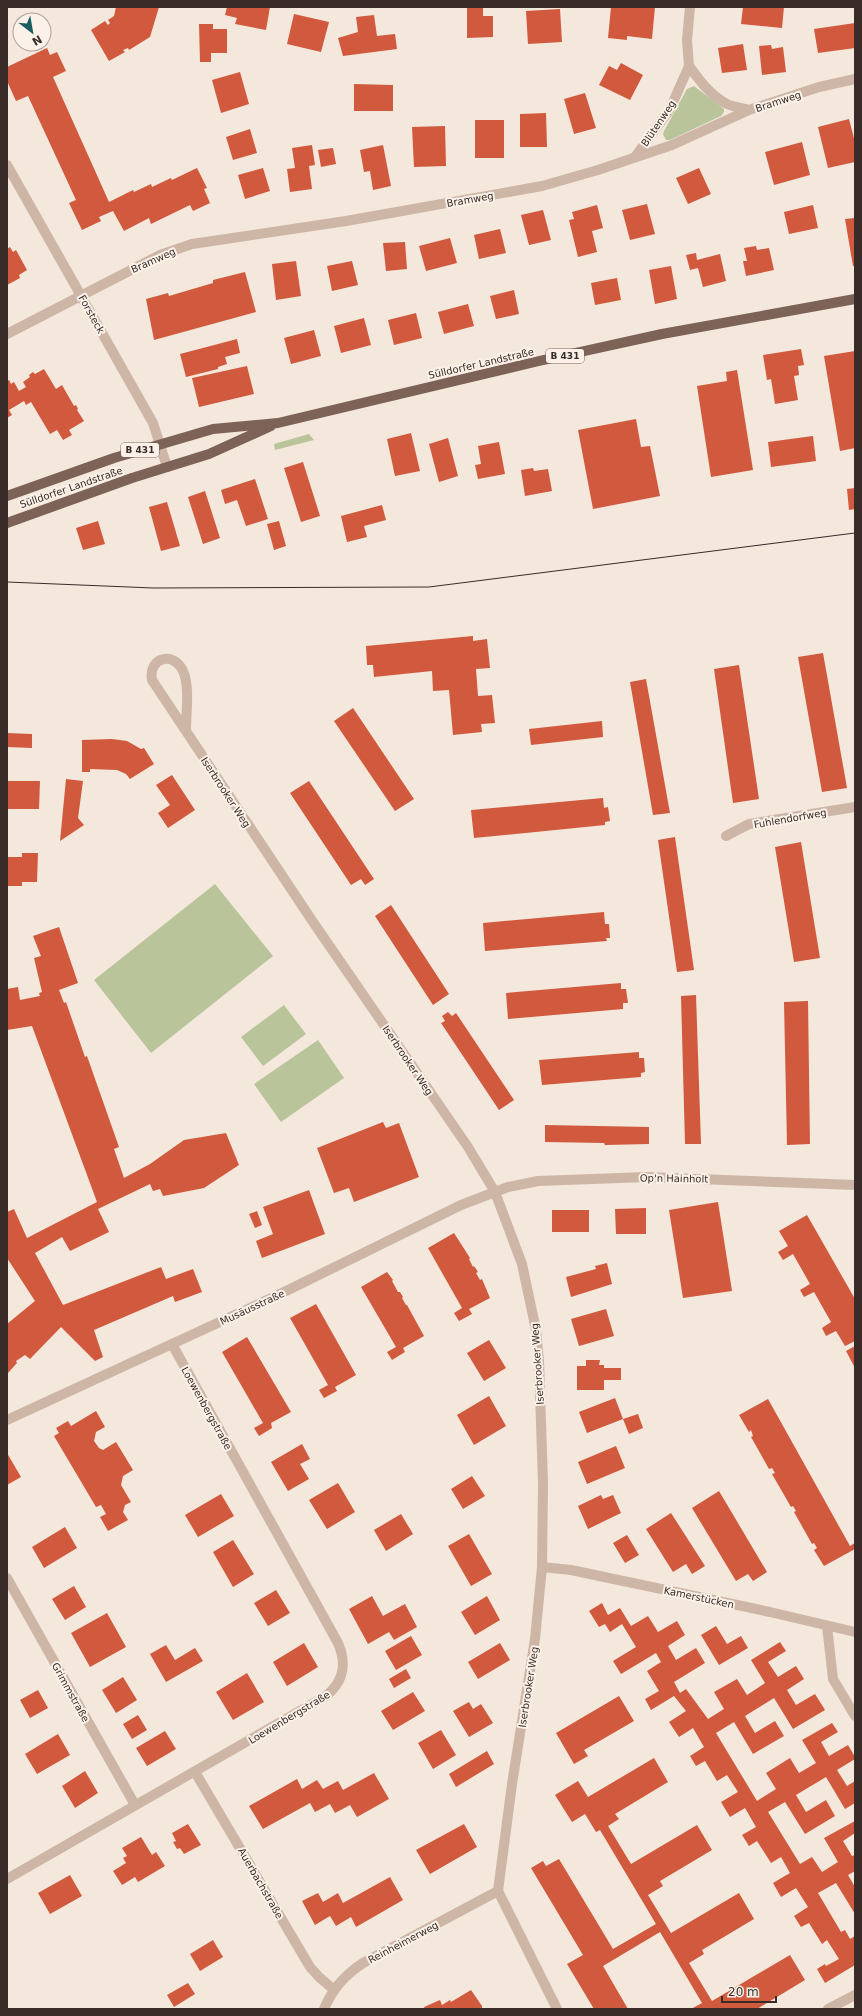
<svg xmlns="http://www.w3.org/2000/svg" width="862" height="2016" font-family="'DejaVu Sans',sans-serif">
	<rect width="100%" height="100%" fill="#f4e7db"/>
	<!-- green -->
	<path fill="#b9c49a" d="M694 86 724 109V112L721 116 670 140H666L663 134 664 131 687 89Z
		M309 434 314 440 275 450 274 444Z
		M215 884 273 956 151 1053 94 980Z
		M284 1005 306 1034 263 1066 241 1037Z
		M318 1040 344 1078 281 1122 254 1084Z"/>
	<!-- building -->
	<path fill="#d0593e" d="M116 7H159L150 37 129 50 128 48 123 50 125 52 109 61 91 30 105 21 108 25 110 23 108 20 114 16Z
		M227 7H270L266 30 235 24 237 18 225 15Z
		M467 7H483V16H493V37L467 38Z
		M611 7H655L652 39 627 36V40L608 38Z
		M743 7H784L782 28 741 24Z
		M560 9 562 42 528 44 526 11Z
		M294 14 329 22 321 52 287 44Z
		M374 15 377 36 395 34 397 49 343 56 338 38 358 32 356 17Z
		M855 23V48L818 53 814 29Z
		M199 24H213V29H227V53H211V62H200Z
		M743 44 747 70 722 73 718 48Z
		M771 45 772 49 783 47 786 72 762 75 759 46Z
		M47 48 50 55 57 52 66 71 53 77 109 202 133 190 134 192 151 184 152 187 171 178 172 180 197 168 207 188 204 189 210 203 193 211 190 205 151 224 149 218 124 231 113 211 99 217 101 221 82 230 69 203 76 200 28 96 16 101 7 81V67Z
		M621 63 643 75 630 100 599 85 609 66 617 70Z
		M240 72 249 104 221 113 212 80Z
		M354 84 393 85V111H354Z
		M585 93 596 128 574 134 564 99Z
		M546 113 547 147H520V114Z
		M849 119 855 142V162L828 168 818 127Z
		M475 120H504V158H475Z
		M445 126 446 166 414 167 412 127Z
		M250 129 257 153 233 160 226 137Z
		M802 142 810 175 774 185 765 152Z
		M312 145 315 165 309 166 312 189 290 192 287 169 295 168 292 148Z
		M383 145 391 186 373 190 370 171 364 172 360 150Z
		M333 148 336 164 321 167 318 150Z
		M263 168 270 191 245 199 238 175Z
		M699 168 711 194 688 204 676 178Z
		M647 204 655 234 630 240 622 210Z
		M597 205 603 228 592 231 597 252 578 257 569 220 574 219 572 212Z
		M813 205 818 228 789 234 784 212Z
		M543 210 551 240 529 245 521 215Z
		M855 218V266H853L845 219Z
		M500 229 506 253 479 259 474 235Z
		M450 238 457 263 426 271 419 246Z
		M405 242 407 269 386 271 383 243Z
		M756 246 757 250 769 248 774 270 746 276 743 261H747L744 248Z
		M10 247 13 252 16 250 27 270 19 275 20 278 7 285V249Z
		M696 253 697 260 720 254 726 281 703 287 698 268 690 270 686 255Z
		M296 261 301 296 276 300 272 264Z
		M352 261 358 285 332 291 327 266Z
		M671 266 677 299 655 304 649 270Z
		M245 272 256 312 154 340 146 299 168 293 169 296 213 283V280Z
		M617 278 621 300 595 305 591 283Z
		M514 290 519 314 496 319 490 296Z
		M468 304 474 326 444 334 438 312Z
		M416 313 422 338 394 345 388 320Z
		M364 318 371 345 341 353 334 326Z
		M314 330 321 356 291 364 284 338Z
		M237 339 240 353 225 357 227 364 218 367V369L186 377 180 354Z
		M801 349 804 365 798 366 799 375 794 376 798 400 775 404 771 379 767 380 763 355Z
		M855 351V448L840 451 824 356Z
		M247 366 254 394 199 407 192 378Z
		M44 369 56 389 62 385 74 406 76 405 78 409 77 410 84 421 69 430 72 435 63 440 57 430 50 434 31 402 26 405 24 401 9 410 12 415 7 418V381L9 380 11 384 14 382 19 391 26 387 23 382 30 377 29 375 33 372 35 374Z
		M737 370 753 470 711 477 697 386 727 381 726 372Z
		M636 419 641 447 650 446 660 496 593 509 578 430Z
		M411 433 420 471 395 476 387 439Z
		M813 436 816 461 771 467 768 442Z
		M448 438 458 476 439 482 429 444Z
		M499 442 505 474 478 479 475 465 481 464 478 446Z
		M303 462 320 516 301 522 284 468Z
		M533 468 534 471 548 469 552 491 525 496 521 470Z
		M255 479 268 519 246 526 237 500 225 504 221 490Z
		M855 488V509L849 510 847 489Z
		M205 491 220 538 203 544 188 497Z
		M167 502 180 546 161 551 149 507Z
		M382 505 386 520 364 526 367 537 347 542 341 516Z
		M98 521 105 544 83 550 76 528Z
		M279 521 286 546 274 550 267 524Z
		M473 636V641L487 639 490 668 476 669 478 696 492 695 495 723 481 724 482 732 453 735 449 690 433 691 432 671 374 677 373 665H367L366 646Z
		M823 653 847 788 822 792 798 657Z
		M739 665 759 799 733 803 714 669Z
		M646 679 670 813 653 815 630 682Z
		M353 708 414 799 395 811 334 721Z
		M602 721 603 737 531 745 529 729Z
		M7 733 32 734V748L7 747Z
		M112 739 127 741 141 749 144 748 154 764 130 779 126 774 117 770 90 769V772H82V740Z
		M172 775 195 810 168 828 158 813 170 805 156 785Z
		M66 779 83 781 78 818 84 825 60 841Z
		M7 781H40L39 809H7Z
		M309 781 374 879 365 885 361 879 351 885 290 793Z
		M603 798 604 808 608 807 610 821 605 822V825L474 838 471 810Z
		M675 837 694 970 677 972 658 840Z
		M801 842 820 958 794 962 775 847Z
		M22 853H38L37 882H22V886H7V857H22Z
		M391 905 449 994 433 1005 375 916Z
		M604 912 605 924H609L610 938H606L607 941 485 951 483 923Z
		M59 927 78 983 59 990 64 1003 66 1002 85 1057 87 1056 119 1147 114 1149 124 1178 150 1164 184 1140 226 1133 239 1165 204 1188 163 1196 160 1189 153 1191 150 1184 98 1209 109 1232 70 1251 62 1237 35 1253 63 1305 161 1267 166 1279 193 1269 202 1292 175 1302 173 1296 94 1330 103 1357 95 1361 61 1327 30 1359 25 1355 16 1361 17 1363 8 1373 7 1324 35 1301 7 1258V1212L14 1209 27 1238 97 1202 32 1026 7 1030V989L18 987 20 1000 40 996 39 993 42 992 34 958 41 956 33 936Z
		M621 983V989H626L628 1003H623V1009L508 1019 506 993Z
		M696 995 701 1144H685L681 996Z
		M808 1001 810 1144 787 1145 784 1002Z
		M448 1012 452 1016 456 1013 514 1100 499 1110 441 1023 445 1021 442 1016Z
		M639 1052V1058H644L645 1072 641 1073V1077L542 1085 539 1060Z
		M383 1122 386 1128 399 1123 419 1177 354 1202 349 1188 334 1193 317 1148Z
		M545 1125 649 1127V1144L605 1145 604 1143 545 1142Z
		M309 1190 325 1234 262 1258 256 1241 273 1234 263 1207Z
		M718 1202 732 1291 683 1298 669 1210Z
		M646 1208V1234H616L615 1209Z
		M552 1210H589V1232H552Z
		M257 1211 262 1225 255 1228 249 1214Z
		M807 1215 855 1299V1341L845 1346 836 1331 826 1336 822 1328 831 1322 814 1292 804 1297 800 1290 810 1284 793 1254 783 1260 778 1252 788 1246 779 1231Z
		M454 1233 470 1258 469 1259 473 1267 474 1266 478 1272 476 1273 480 1280 482 1279 490 1298 469 1309 472 1314 459 1321 454 1313 462 1308 428 1248Z
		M607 1263 612 1284 571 1297 566 1277 596 1269 595 1266Z
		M387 1272 393 1280 392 1281 398 1292H400L403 1297 402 1298 406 1305H407L424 1336 403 1348 405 1352 392 1360 387 1352 396 1347 361 1287Z
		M316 1304 356 1375 335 1387 337 1391 324 1398 319 1390 328 1385 290 1318Z
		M606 1309 614 1336 579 1346 571 1319Z
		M247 1337 291 1412 271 1423 272 1428 259 1436 254 1428 263 1423 222 1352Z
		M489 1340 506 1368 484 1381 467 1353Z
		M855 1346V1368L846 1351Z
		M586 1360H600L599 1365H604V1368H621V1380H604V1390H577V1366H586Z
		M489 1396 506 1426 474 1445 457 1415Z
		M615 1398 623 1419 638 1414 643 1428 629 1434 623 1419 587 1433 579 1412Z
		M768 1399 850 1546 855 1543V1549L824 1566 814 1550 817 1548 814 1543 812 1544 794 1512 796 1511 793 1506 791 1507 772 1474 775 1473 772 1468 769 1469 751 1437 753 1436 751 1430 749 1432 739 1415Z
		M96 1411 105 1427 96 1432 94 1441 99 1448 103 1450 116 1442 133 1470 123 1476 121 1485 131 1502 125 1505 123 1512 128 1520 108 1531 100 1517 106 1514 101 1505 96 1507 54 1436 59 1433 56 1428 68 1421 71 1426Z
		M302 1444 310 1459 300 1464 309 1479 288 1491 271 1462Z
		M616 1446 625 1468 587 1484 578 1462Z
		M7 1453 21 1477 7 1485Z
		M472 1476 485 1496 463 1509 451 1489Z
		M338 1483 355 1512 327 1529 309 1500Z
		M719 1491 767 1572 753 1581 748 1574 736 1581 692 1508Z
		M221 1494 234 1516 198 1537 185 1515Z
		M601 1495 603 1499 613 1495 621 1513 588 1529 578 1506Z
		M671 1513 705 1566 692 1574 686 1564 673 1572 646 1529Z
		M401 1514 413 1534 386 1551 374 1530Z
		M65 1527 77 1548 44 1568 32 1547Z
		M469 1534 492 1574 471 1586 448 1546Z
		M627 1535 639 1555 625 1563 613 1543Z
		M233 1540 254 1574 233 1587 213 1552Z
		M74 1586 86 1607 65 1620 52 1599Z
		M276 1590 290 1613 268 1626 254 1603Z
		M372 1596 383 1616 405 1604 417 1627 394 1640 389 1632 368 1644 349 1609Z
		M487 1596 500 1620 475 1635 461 1612Z
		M602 1603 608 1615 620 1608 631 1626 648 1616 658 1632 677 1621 685 1635 668 1646 676 1660 696 1648 705 1663 674 1682 680 1693 686 1689 708 1719 724 1709 714 1692 737 1679 747 1695 765 1683 751 1660 780 1642 786 1651 768 1662 778 1677 796 1666 804 1679 787 1690 796 1705 815 1694 825 1710 793 1729 774 1698 745 1716 755 1733 775 1721 784 1736 753 1754 734 1722 716 1733 757 1801 776 1789 766 1773 790 1758 799 1773 816 1763 802 1740 832 1723 838 1732 821 1742 829 1756 848 1745 855 1757V1759L837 1770 847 1786 855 1781V1803L845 1809 826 1777 796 1795 806 1812 826 1800 835 1816 805 1834 785 1802 768 1812 800 1864 812 1857 822 1872 838 1862 824 1838 855 1821V1833L843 1841 852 1856 855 1855V1871L848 1875 855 1887V1914L836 1883 818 1893 841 1932 845 1930 850 1939 855 1936V1965L825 1983 817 1969 825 1964 826 1966 839 1959 827 1940 822 1944 809 1923 801 1927 794 1916 808 1907 796 1888 781 1897 773 1883 790 1873 781 1857 771 1863 757 1841 749 1846 742 1835 756 1827 745 1808 730 1817 721 1802 738 1792 727 1775 717 1781 705 1761 696 1766 690 1756 704 1747 693 1728 679 1737 669 1722 686 1711 674 1696 651 1710 645 1699 659 1691 647 1671 661 1662 656 1653 621 1674 613 1661 636 1647 622 1624 610 1632 605 1624 599 1627 589 1611Z
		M107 1613 126 1647 90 1667 71 1633Z
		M716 1626 727 1644 741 1636 748 1648 719 1665 701 1635Z
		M411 1636 422 1655 396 1670 385 1651Z
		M304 1643 318 1667 287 1686 273 1662Z
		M500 1643 510 1660 478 1679 468 1662Z
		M166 1645 175 1660 195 1648 203 1661 166 1682 150 1654Z
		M406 1669 411 1678 394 1688 389 1679Z
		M247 1673 264 1702 233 1720 216 1692Z
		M123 1677 137 1700 116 1713 102 1690Z
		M38 1690 48 1708 30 1718 20 1700Z
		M413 1692 425 1711 393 1730 381 1711Z
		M619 1696 634 1721 584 1750 588 1756 574 1764 556 1733Z
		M469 1702 473 1709 481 1704 493 1723 469 1737 453 1711Z
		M138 1715 147 1730 132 1739 123 1724Z
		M441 1730 456 1755 433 1769 418 1743Z
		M165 1731 176 1749 147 1766 136 1748Z
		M58 1734 70 1755 37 1774 25 1754Z
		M487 1751 494 1764 456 1787 449 1774Z
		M654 1758 668 1782 615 1814 619 1819 608 1826 631 1864 697 1825 712 1850 660 1881 663 1886 648 1895 671 1933 739 1893 754 1919 702 1950 704 1954 689 1963 712 2001 790 1955 805 1980 757 2009H691L702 2003 660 1932 603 1966 628 2009H594L567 1964 583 1955 531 1868 543 1861 546 1866 559 1859 613 1949 656 1924 600 1830 596 1832 585 1814 572 1822 555 1795 578 1781 588 1797Z
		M85 1771 98 1793 75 1808 62 1786Z
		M374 1773 389 1799 357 1817 350 1805 335 1813 330 1804 315 1812 310 1803 263 1829 249 1806 297 1779 302 1789 317 1780 323 1789 338 1781 343 1790Z
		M188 1824 201 1845 184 1854 180 1848 177 1849 173 1842 176 1841 172 1833Z
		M464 1824 477 1847 430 1874 416 1850Z
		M141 1837 152 1855 156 1852 165 1866 138 1882 135 1877 122 1885 113 1871 126 1863 123 1858 127 1856 122 1848Z
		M70 1875 82 1896 50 1914 38 1893Z
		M390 1877 403 1900 356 1927 351 1917 336 1926 330 1916 315 1925 302 1901 318 1893 323 1902 338 1893 343 1903Z
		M213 1940 223 1957 200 1971 190 1954Z
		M188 1983 195 1994 174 2007 167 1995Z
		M471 1990 482 2006V2009H425L424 2007 440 2000 442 2005 450 2000 451 2002Z"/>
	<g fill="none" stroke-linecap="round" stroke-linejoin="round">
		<!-- street -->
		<path stroke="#cdb6a6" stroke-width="10" d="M689 66C699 80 711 96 727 104 734 107 742 108 749 110
			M635 157 670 109 689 66 687 40 690 7
			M7 165 153 423 167 467
			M7 334 160 255 192 244 346 221 542 186 598 170 672 145 749 110 819 87 855 79
			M186 729C186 713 190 686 183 671 174 651 148 657 152 680L313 922 468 1147 495 1192 522 1264 536 1330 539 1361 543 1484 542 1567 535 1639 512 1784 498 1891 557 2009
			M726 836 749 824 855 807
			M7 1420 278 1295 461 1205 508 1187 538 1181 646 1177 855 1185
			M542 1567 571 1570 770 1612 855 1632
			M7 1578 135 1805
			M827 1626 833 1679 855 1716
			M195 1772 310 1967 319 1977 333 1989
			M7 1879 326 1696C344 1681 347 1664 338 1643L172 1344
			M324 2009C333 1988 345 1975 363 1963L498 1891
			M828 2009 855 1995"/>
		<!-- primary -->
		<path stroke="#7c6257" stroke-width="10" d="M7 496 114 458 213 429 278 423 539 361 662 334 855 299
			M7 523 132 478 209 454 271 426"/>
		<!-- tram -->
		<path stroke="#392c28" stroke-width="1" d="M7 582 153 588 429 587 855 533"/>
	</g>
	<g text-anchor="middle" stroke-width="4" stroke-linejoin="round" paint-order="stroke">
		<!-- shield labels -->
		<g fill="#fbf1e8" stroke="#736762" stroke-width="1">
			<rect x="546" y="349" width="38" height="14" rx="3"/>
			<rect x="121" y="443" width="38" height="14" rx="3"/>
		</g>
		<g font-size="9" font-weight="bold" fill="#392c28">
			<text x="565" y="359">B 431</text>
			<text x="140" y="453">B 431</text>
		</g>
		<!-- street labels -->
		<g font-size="10" fill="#392c28" stroke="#fbf1e8">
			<text transform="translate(778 101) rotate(-18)" y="4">Bramweg</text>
			<text transform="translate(658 123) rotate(-56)" y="4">Blütenweg</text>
			<text transform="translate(470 199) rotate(-10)" y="4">Bramweg</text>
			<text transform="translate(153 260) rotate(-24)" y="4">Bramweg</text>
			<text transform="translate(92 314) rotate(61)" y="4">Forsteck</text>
			<text transform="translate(481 363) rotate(-13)" y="4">Sülldorfer Landstraße</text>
			<text transform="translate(71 487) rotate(-19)" y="4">Sülldorfer Landstraße</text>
			<text transform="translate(226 792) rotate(57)" y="4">Iserbrooker Weg</text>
			<text transform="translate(790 818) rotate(-10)" y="4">Fuhlendorfweg</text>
			<text transform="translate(408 1060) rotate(56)" y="4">Iserbrooker Weg</text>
			<text transform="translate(674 1178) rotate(1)" y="4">Op'n Hainholt</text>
			<text transform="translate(252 1307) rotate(-25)" y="4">Musäusstraße</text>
			<text transform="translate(537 1364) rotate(-94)" y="4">Iserbrooker Weg</text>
			<text transform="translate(207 1408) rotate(61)" y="4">Loewenbergstraße</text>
			<text transform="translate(699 1597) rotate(12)" y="4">Kamerstücken</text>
			<text transform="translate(528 1687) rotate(-81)" y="4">Iserbrooker Weg</text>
			<text transform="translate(71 1692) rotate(61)" y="4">Grimmstraße</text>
			<text transform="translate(289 1717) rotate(-31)" y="4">Loewenbergstraße</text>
			<text transform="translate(261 1883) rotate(60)" y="4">Auerbachstraße</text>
			<text transform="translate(403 1942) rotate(-28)" y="4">Reinheimerweg</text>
		</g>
	</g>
	<!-- border -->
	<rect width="862" height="2016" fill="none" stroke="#392c28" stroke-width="16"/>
	<!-- north arrow -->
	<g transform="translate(32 32) rotate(149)"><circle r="19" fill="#fbf1e8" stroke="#ada29b"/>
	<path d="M0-3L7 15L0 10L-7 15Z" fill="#195d5e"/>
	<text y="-6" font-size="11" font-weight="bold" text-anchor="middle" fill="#392c28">N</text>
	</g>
	<!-- scale -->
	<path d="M722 1996v6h54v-6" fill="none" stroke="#392c28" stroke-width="2"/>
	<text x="728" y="1996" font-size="12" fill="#392c28" stroke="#fbf1e8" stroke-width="3" paint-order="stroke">20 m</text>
</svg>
